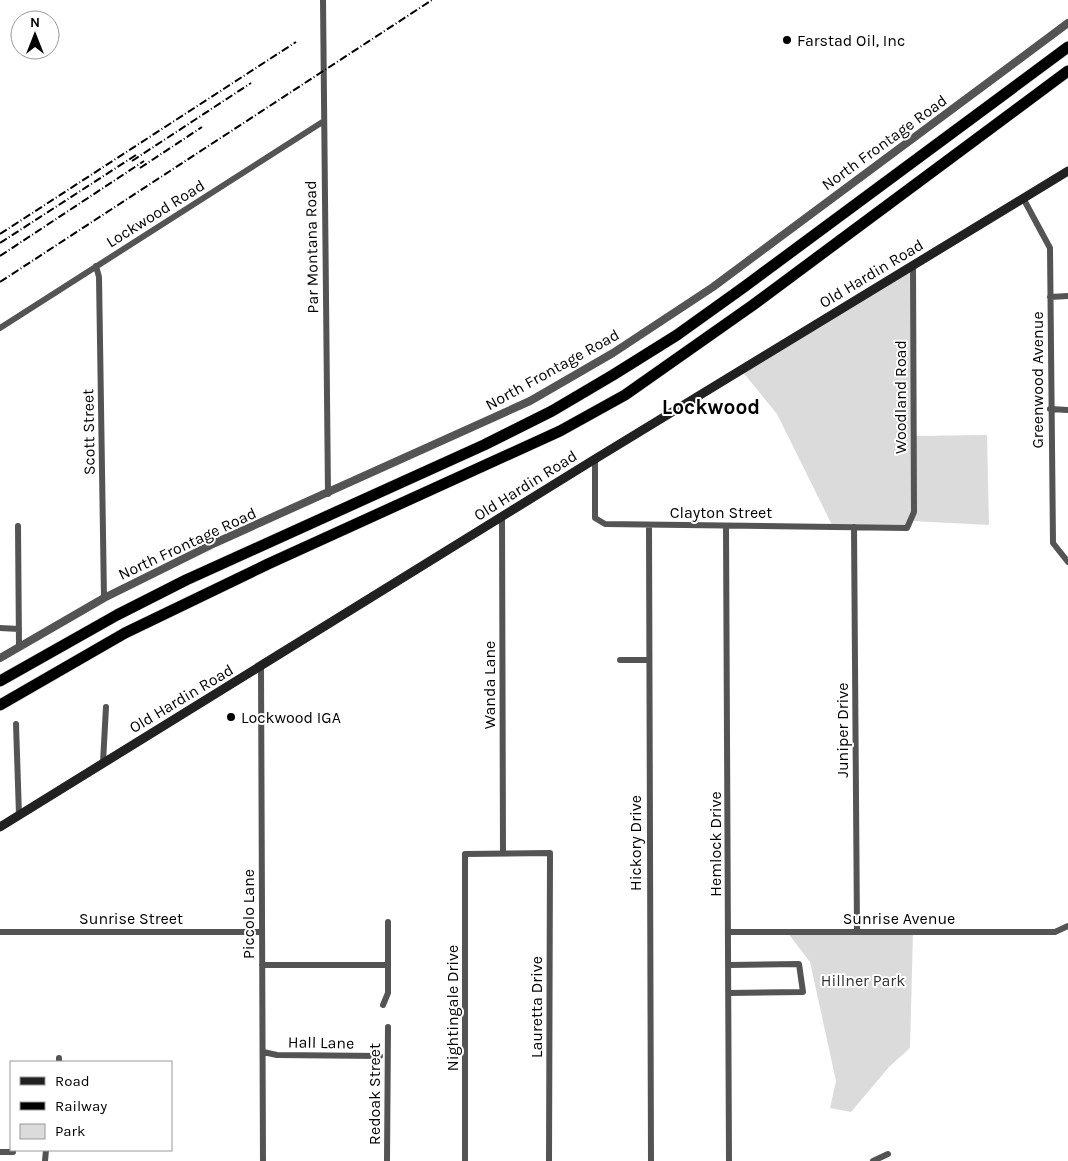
<svg xmlns="http://www.w3.org/2000/svg" width="1068" height="1161" font-family="Karla,sans-serif">
	<rect width="100%" height="100%" fill="#fff"/>
	<!-- green -->
	<path fill="#dbdbdb" d="M913 265 914 436 987 435 989 525 912 521 907 528 833 527 777 414 741 370Z
		M787 932H913L910 1048 889 1067 851 1112 830 1108 836 1081 810 962Z"/>
	<g fill="none" stroke-linecap="round" stroke-linejoin="round">
		<defs>
			<path id="motorway" d="M0 681 117 615 186 580 484 445 552 411 613 375 677 335 744 287 1068 47
				M0 705 125 633 268 564 560 431 625 395 753 305 1068 71"/>
		</defs>
		<!-- motorway casing -->
		<use href="#motorway" stroke="#dbdbdb" stroke-width="12"/>
		<!-- minor -->
		<path stroke="#545454" stroke-width="6" d="M323 0 328 494
			M1023 198 1050 248 1053 543 1068 562
			M96 266 99 277 104 598
			M1050 297 1068 296
			M0 328 324 121
			M1050 409 1068 410
			M595 459V518L605 524 907 528 914 512 913 265
			M502 516 503 853
			M18 526 19 647
			M649 526 651 1161
			M726 526 729 1161
			M854 527 857 931
			M0 628 19 629
			M620 660H649
			M261 667 263 1161
			M16 724 19 815
			M103 762 106 707
			M0 932H262
			M729 932H1055L1068 926
			M262 965H388
			M729 965 799 964 803 992 729 993
			M383 1005 388 993V922
			M263 1052 277 1055 380 1056
			M59 1058V1062
			M0 1152H13
			M45 1161 46 1150
			M387 1161 388 1027
			M465 1161V854L550 853 549 1161
			M873 1161 888 1154"/>
		<!-- tertiary -->
		<path stroke="#545454" stroke-width="8" d="M0 658 104 598 215 543 530 401 613 353 713 287 1068 23"/>
		<!-- secondary -->
		<path stroke="#212121" stroke-width="9" d="M0 827 595 459 1068 171"/>
		<!-- motorway -->
		<use href="#motorway" stroke="#000" stroke-width="11"/>
		<!-- rail -->
		<path stroke="#000" stroke-width="2" stroke-dasharray="8 2.5 1 2.5" stroke-linecap="butt" d="M132 161 251 83
			M140 168 202 127
			M0 234 296 42
			M0 243 136 155
			M0 256 144 161
			M0 282 432 0"/>
	</g>
	<!-- markers -->
	<g fill="#000" stroke="#fff" stroke-width="2">
		<circle cx="787" cy="40" r="5"/>
		<circle cx="231" cy="717" r="5"/>
	</g>
	<g text-anchor="middle" stroke-width="4" stroke-linejoin="round" paint-order="stroke">
		<!-- poi labels -->
		<g font-size="16" fill="#000" stroke="#fff" text-anchor="start">
			<text x="797" y="46">Farstad Oil, Inc</text>
			<text x="241" y="723">Lockwood IGA</text>
		</g>
		<!-- street labels -->
		<g font-size="16" fill="#000" stroke="#fff">
			<text transform="translate(884 142) rotate(-36)" y="6">North Frontage Road</text>
			<text transform="translate(155 213) rotate(-32)" y="6">Lockwood Road</text>
			<text transform="translate(311 247) rotate(-91)" y="6">Par Montana Road</text>
			<text transform="translate(871 273) rotate(-31)" y="6">Old Hardin Road</text>
			<text transform="translate(552 369) rotate(-29)" y="6">North Frontage Road</text>
			<text transform="translate(1037 380) rotate(-90)" y="6">Greenwood Avenue</text>
			<text transform="translate(900 397) rotate(-90)" y="6">Woodland Road</text>
			<text transform="translate(88 432) rotate(-91)" y="6">Scott Street</text>
			<text transform="translate(525 485) rotate(-32)" y="6">Old Hardin Road</text>
			<text x="721" y="518">Clayton Street</text>
			<text transform="translate(187 543) rotate(-25)" y="6">North Frontage Road</text>
			<text transform="translate(489 685) rotate(-90)" y="6">Wanda Lane</text>
			<text transform="translate(181 698) rotate(-31)" y="6">Old Hardin Road</text>
			<text transform="translate(842 730) rotate(-90)" y="6">Juniper Drive</text>
			<text transform="translate(635 843) rotate(-90)" y="6">Hickory Drive</text>
			<text transform="translate(715 844) rotate(-90)" y="6">Hemlock Drive</text>
			<text transform="translate(248 914) rotate(-90)" y="6">Piccolo Lane</text>
			<text x="131" y="924">Sunrise Street</text>
			<text x="899" y="924">Sunrise Avenue</text>
			<text transform="translate(536 1007) rotate(-90)" y="6">Lauretta Drive</text>
			<text transform="translate(452 1008) rotate(-90)" y="6">Nightingale Drive</text>
			<text transform="translate(321 1042) rotate(1)" y="6">Hall Lane</text>
			<text transform="translate(374 1094) rotate(-90)" y="6">Redoak Street</text>
		</g>
		<!-- park labels -->
		<g font-size="16" fill="#323232" stroke="#fff">
			<text x="863" y="986">Hillner Park</text>
		</g>
		<!-- district labels -->
		<g font-size="21" font-weight="bold" fill="#000" stroke="#fff">
			<text x="711" y="414">Lockwood</text>
		</g>
	</g>
	<!-- legend -->
	<rect x="10" y="1061" width="162" height="90" fill="#ffffff" stroke="#999999"/>
	<rect x="20" y="1077" width="25" height="8" fill="#212121" stroke="#999999"/>
	<text x="55" y="1086" font-size="15" fill="#000000">Road</text>
	<rect x="20" y="1102" width="25" height="8" fill="#000000" stroke="#999999"/>
	<text x="55" y="1111" font-size="15" fill="#000000">Railway</text>
	<rect x="20" y="1124" width="25" height="15" fill="#dbdbdb" stroke="#999999"/>
	<text x="55" y="1136" font-size="15" fill="#000000">Park</text>
	<!-- north arrow -->
	<g transform="translate(35 35)"><circle r="24" fill="#ffffff" stroke="#999999"/>
	<path d="M0-4L9 19L0 12L-9 19Z" fill="#000000"/>
	<text y="-8" font-size="14" font-weight="bold" text-anchor="middle" fill="#000000">N</text>
	</g>
</svg>
